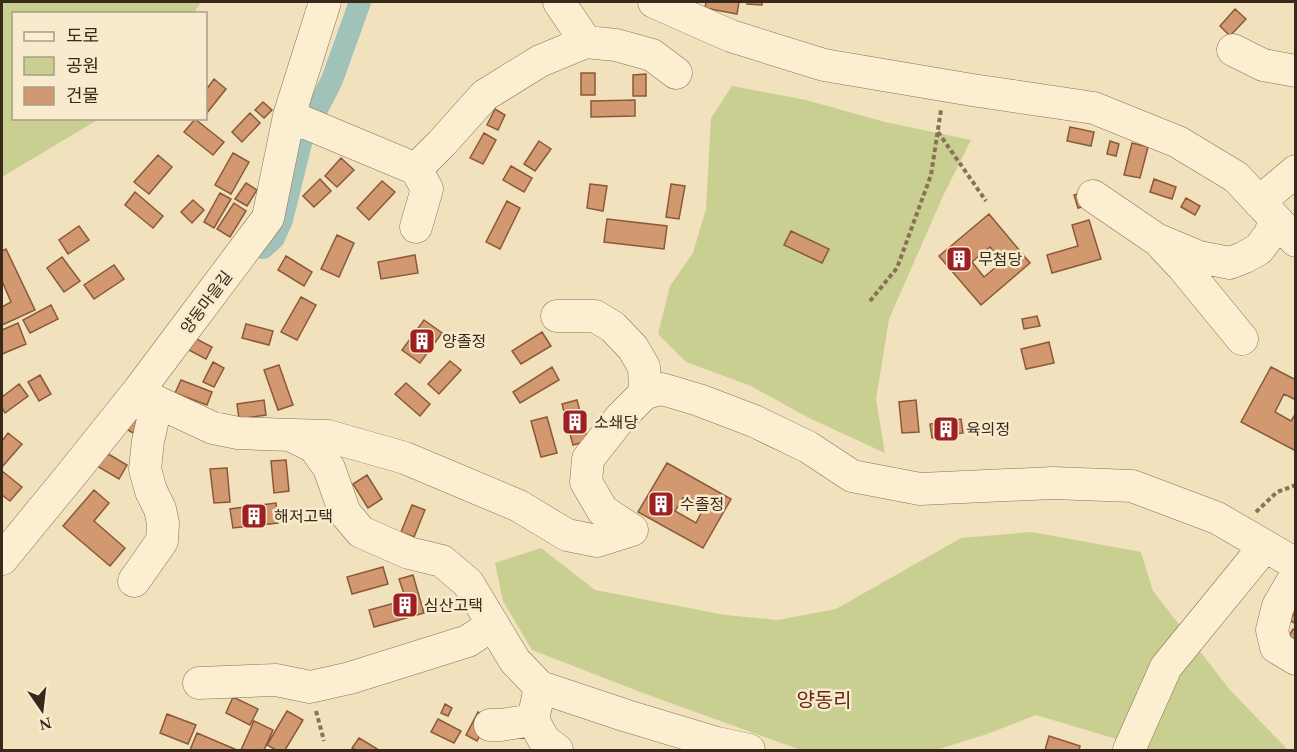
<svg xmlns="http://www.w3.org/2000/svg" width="1297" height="752" font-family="'Times New Roman','Noto Sans KR',serif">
	<rect width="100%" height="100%" fill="#f1e1bd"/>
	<!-- green -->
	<path fill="#c8cf90" d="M2 2H201L194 13 14 14V118L99 119 2 177Z
		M732 86 806 100 885 122 971 140 943 196 889 319 876 399 885 453 809 418 751 386 686 362 658 334 670 286 693 253 706 209 711 118Z
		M1032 532 1141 552 1153 591 1230 690 1288 750H1153L1036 715 987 734 936 750H801L643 693 532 650 503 601 495 563 541 548 595 590 725 615 778 620 836 609 961 538Z"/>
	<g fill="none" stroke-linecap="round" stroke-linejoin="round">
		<!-- canal -->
		<path stroke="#a1c2b8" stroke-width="22" d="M263 248 274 238 282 220 302 139 332 80 360 2"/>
	</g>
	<!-- building -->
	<path fill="#d29870" stroke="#8b5939" stroke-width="1.5" fill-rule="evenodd" d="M706 2H739L737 14 705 8Z
		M747 2H762V5L747 4Z
		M1235 9 1246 19 1230 36 1220 26Z
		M581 73H595V95H581Z
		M646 74V96H633V75Z
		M214 79 226 89 206 114V90Z
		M635 100V116L591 117V101Z
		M263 102 272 110 264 118 255 110Z
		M495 109 505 115 498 130 487 125Z
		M250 113 260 123 242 142 232 132Z
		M195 119 224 142 213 155 184 132Z
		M1070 127 1094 132 1091 146 1067 141Z
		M484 133 496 140 483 164 470 158Z
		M539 141 551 149 535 171 524 164Z
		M1110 141 1119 144 1116 156 1107 154Z
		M1132 143 1148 147 1140 178 1124 175Z
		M233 153 249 162 231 194 215 185Z
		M158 155 172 167 149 194 134 182Z
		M341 158 354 170 337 187 325 176Z
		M511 166 532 178 524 192 503 180Z
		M320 179 331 191 314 207 303 196Z
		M1154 179 1176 187 1172 199 1150 192Z
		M382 181 395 192 369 220 357 208Z
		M246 183 257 190 247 206 235 199Z
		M590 184 607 186 603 211 587 208Z
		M671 184 685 186 679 219 666 217Z
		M135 192 163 216 153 228 125 205Z
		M220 193 231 199 214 228 204 222Z
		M1082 193 1086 206 1078 208 1074 195Z
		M1186 198 1200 206 1195 215 1181 207Z
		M193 200 204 210 192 223 181 212Z
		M507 201 520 208 500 249 486 242Z
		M234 203 246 211 230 237 217 229Z
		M989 214 1030 263 981 305 939 256ZM990 247 1002 262 984 277 972 262Z
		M607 219 667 226 664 249 604 242Z
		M1089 220 1101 259 1052 273 1047 255 1078 246 1072 225Z
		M79 226 89 240 68 254 59 240Z
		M791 231 829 249 822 263 784 245Z
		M337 235 354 243 339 277 321 269Z
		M6 249 35 310 2 325V307L11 302 2 281V251Z
		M415 255 418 273 381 279 378 262Z
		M286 256 312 272 304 286 278 270Z
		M62 257 80 281 64 292 47 268Z
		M114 265 124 279 94 299 84 285Z
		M301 297 316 305 297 340 281 332Z
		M51 305 58 319 30 333 23 320Z
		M1037 316 1040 326 1024 329 1022 319Z
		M424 320 442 333 420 363 402 350Z
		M18 323 26 344 2 354V330Z
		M246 324 273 331 269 345 242 338Z
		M542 332 551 346 521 364 512 351Z
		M189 335 212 347 206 359 183 347Z
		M1049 342 1054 363 1026 369 1021 349Z
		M450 361 461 370 439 394 428 384Z
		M213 362 224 368 214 387 203 382Z
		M279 365 293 405 278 410 264 370Z
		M552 367 559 380 520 403 513 392Z
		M1271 367 1296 380V400L1284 394 1275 412 1291 421 1296 413V451L1241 422Z
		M40 375 51 394 39 401 28 382Z
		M181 380 212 392 207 405 175 393Z
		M406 383 430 404 420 416 395 394Z
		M19 384 28 396 5 413 2 408V397Z
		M264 400 266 415 239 419 237 404Z
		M577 400 588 441 573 445 562 404Z
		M916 400 919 432 902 433 899 402Z
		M124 411 140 421 133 433 116 423Z
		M547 417 557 453 541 457 531 421Z
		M961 419 963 433 932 438 930 424Z
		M8 433 22 444 2 467V441Z
		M105 452 127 465 119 479 97 466Z
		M286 460 289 491 274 493 271 461Z
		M667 463 731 499 703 548 638 512ZM683 498 703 509 696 523 675 511Z
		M227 468 230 502 214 503 210 469Z
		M2 471 22 487 10 501 2 495Z
		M367 475 382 499 368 508 353 484Z
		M94 490 109 503 94 521 125 548 110 566 63 526Z
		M276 503 278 523 233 528 230 509Z
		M412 505 425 510 414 537 401 532Z
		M383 567 388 584 352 594 347 577Z
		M413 575 424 613 374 627 369 610 406 600 399 579Z
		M1296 611V624L1289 620Z
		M1293 629 1296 631V644L1287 639Z
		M233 697 258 709 250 725 226 713Z
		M445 704 452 708 448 716 441 713Z
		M287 711 303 720 285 750H276L267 745Z
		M478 712 489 718 477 741 466 735Z
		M167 714 196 725 188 744 160 733Z
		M438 719 461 731 454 743 431 732Z
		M254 721 273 730 264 750H241Z
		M197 733 237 750H190Z
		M1049 736 1080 746 1079 750H1045Z
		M359 738 379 750H356L352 748Z"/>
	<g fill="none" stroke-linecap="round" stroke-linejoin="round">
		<defs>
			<path id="minor" d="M559 2 586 42
				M654 2 731 36 824 65 972 90 1094 108 1178 142 1236 177 1296 241
				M1233 50 1263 65 1296 71
				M289 116 416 169 427 189 416 227
				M416 169 442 143 485 95 540 61 586 42 616 45 652 55 676 73
				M1093 196 1156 239 1199 257 1230 263 1245 257 1259 249 1270 234 1275 219
				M1259 202 1296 171
				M1163 246 1183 267 1242 339
				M557 316H595L613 327 633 348 644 367 645 393
				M139 390 157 402 213 428 238 433 290 435 314 447 329 468 345 513 361 532 409 553 442 561 468 583 515 661 540 687 627 716 717 743 749 750
				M293 435 328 436 405 458 519 506 567 535 597 541 632 530
				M632 530 603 511 586 482 588 459 621 417 645 393 662 389 699 400 754 421 808 447 852 476 920 489 1053 483 1132 486 1217 518 1296 564
				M2 559 71 475 139 390 268 218 289 116 325 2
				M1296 575 1278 606 1272 630 1276 647 1296 659
				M134 581 162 541 163 523 160 509 151 491 145 469 148 441 157 402
				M199 683 276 680 310 687 350 678 468 641 492 625
				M540 687 533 720 544 740 557 750
				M490 725H501L533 720
				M1129 750 1166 667 1264 547"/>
		</defs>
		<!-- minor casing -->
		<use href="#minor" stroke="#8a7155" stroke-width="33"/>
		<!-- path -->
		<path stroke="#8a7155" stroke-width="4" stroke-dasharray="4.5 3" stroke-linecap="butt" d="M938 132 986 201
			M870 301 897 268 931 175 941 110
			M1256 512 1277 492 1296 485
			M316 711 324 741"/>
		<!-- minor -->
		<use href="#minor" stroke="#fbeed1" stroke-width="32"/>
	</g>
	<!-- icons -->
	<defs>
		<symbol id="building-square" viewBox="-11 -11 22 22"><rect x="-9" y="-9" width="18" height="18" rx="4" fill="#9d2022" stroke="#f8ebcd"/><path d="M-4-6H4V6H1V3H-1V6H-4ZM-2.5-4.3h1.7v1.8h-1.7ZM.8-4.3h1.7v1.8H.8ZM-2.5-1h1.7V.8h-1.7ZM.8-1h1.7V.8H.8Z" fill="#fff"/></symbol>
	</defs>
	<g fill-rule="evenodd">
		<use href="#building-square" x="944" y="244" width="30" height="30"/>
		<use href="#building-square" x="407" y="326" width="30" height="30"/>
		<use href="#building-square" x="560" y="407" width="30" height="30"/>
		<use href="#building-square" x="931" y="414" width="30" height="30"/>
		<use href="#building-square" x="646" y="489" width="30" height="30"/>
		<use href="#building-square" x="239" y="501" width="30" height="30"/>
		<use href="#building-square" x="390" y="590" width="30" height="30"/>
	</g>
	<g text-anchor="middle" stroke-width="5" stroke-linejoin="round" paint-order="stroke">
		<!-- poi labels -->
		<g font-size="16" fill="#38291b" stroke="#f8ebcd" text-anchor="start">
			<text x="978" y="265">무첨당</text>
			<text x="442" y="347">양졸정</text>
			<text x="594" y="428">소쇄당</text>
			<text x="966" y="435">육의정</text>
			<text x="680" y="510">수졸정</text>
			<text x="274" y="522">해저고택</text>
			<text x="424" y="611">심산고택</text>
		</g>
		<!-- street labels -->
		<g font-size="16" fill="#38291b" stroke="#f8ebcd">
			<text transform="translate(206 302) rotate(-53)" y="6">양동마을길</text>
		</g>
		<!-- quarter labels -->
		<g font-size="20" fill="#682717" stroke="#f8ebcd">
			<text x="824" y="707">양동리</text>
		</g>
	</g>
	<!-- border -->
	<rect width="1297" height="752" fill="none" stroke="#38291b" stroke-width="6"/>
	<!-- legend -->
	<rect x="12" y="12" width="195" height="108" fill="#f8ebcd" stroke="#ab9d86" stroke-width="1.5"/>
	<rect x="24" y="32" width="30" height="9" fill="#fbeed1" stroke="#ab9d86" stroke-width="1.5"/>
	<text x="66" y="42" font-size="18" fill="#38291b">도로</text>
	<rect x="24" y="57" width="30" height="18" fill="#c8cf90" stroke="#ab9d86" stroke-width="1.5"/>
	<text x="66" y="72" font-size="18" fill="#38291b">공원</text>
	<rect x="24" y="87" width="30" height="18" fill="#d29870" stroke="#ab9d86" stroke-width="1.5"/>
	<text x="66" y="102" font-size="18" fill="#38291b">건물</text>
	<!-- north arrow -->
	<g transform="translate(42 710) rotate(166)" stroke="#f8ebcd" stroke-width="4.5" paint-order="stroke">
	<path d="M0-4.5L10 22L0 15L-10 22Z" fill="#38291b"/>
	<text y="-9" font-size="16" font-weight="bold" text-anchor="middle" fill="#38291b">N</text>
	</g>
</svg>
